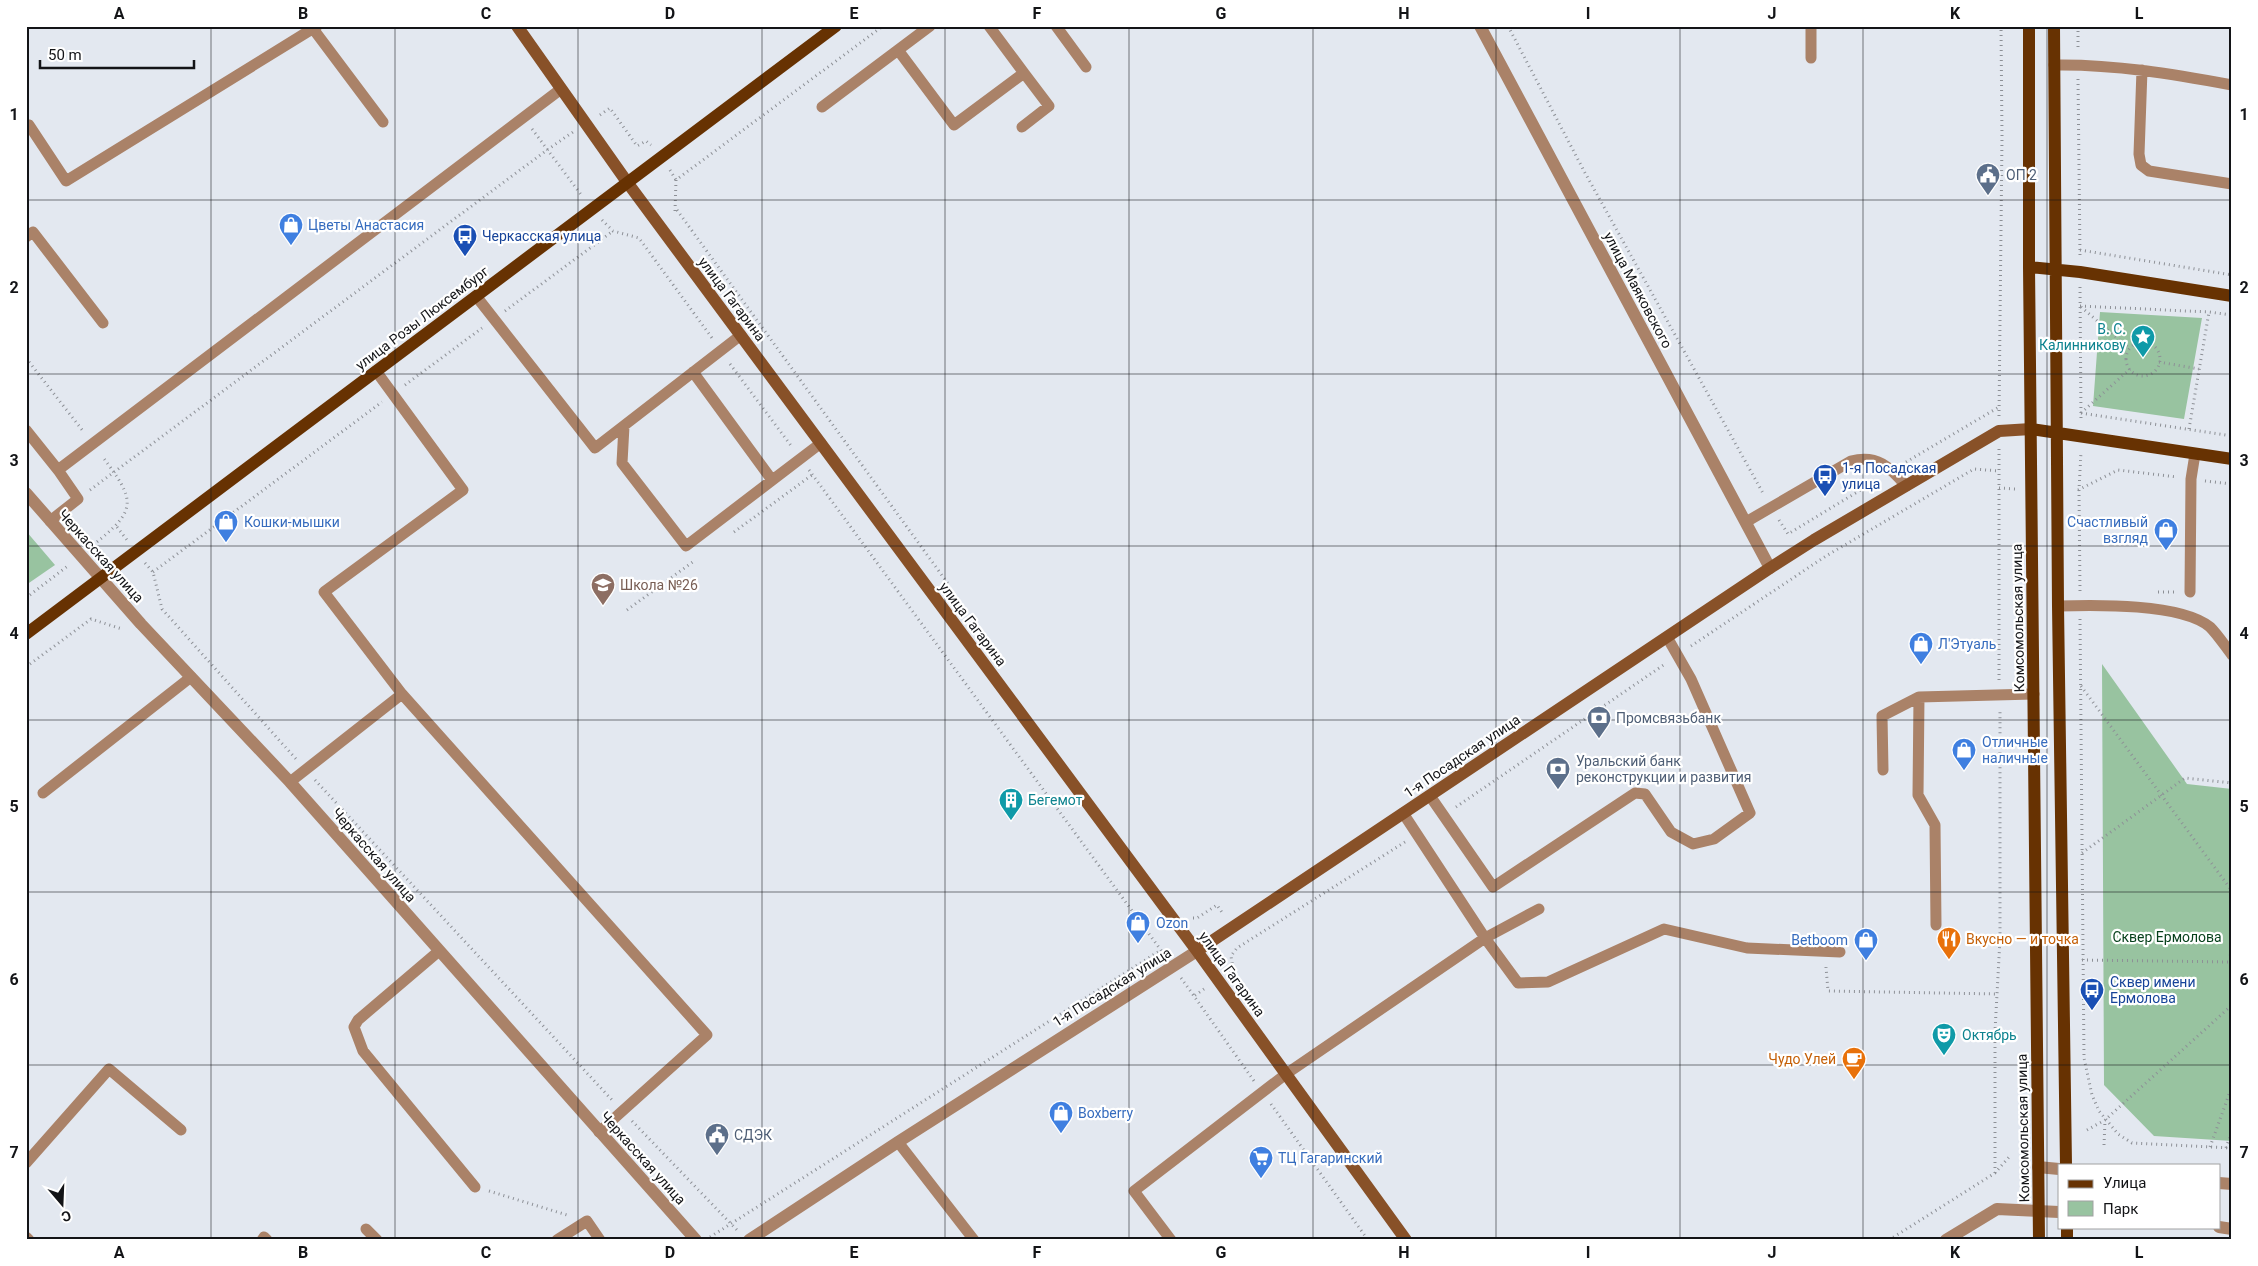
<svg xmlns="http://www.w3.org/2000/svg" width="2258" height="1266" font-family="Roboto,sans-serif">
	<rect width="100%" height="100%" fill="#e3e8f0"/>
	<!-- green -->
	<path fill="#98c3a0" d="M2100 312 2202 318 2184 419 2093 406Z
		M26 531 55 565 26 585Z
		M2102 664 2187 784 2232 789V1141L2154 1136 2104 1085Z"/>
	<g fill="none" stroke-linecap="round" stroke-linejoin="round">
		<!-- path -->
		<path stroke="#8d9096" stroke-width="3" stroke-dasharray="1 4" stroke-linecap="butt" d="M1508 26 1584 171 1764 495
			M2078 26V51
			M2078 79 2080 256
			M600 115 610 108 637 146 646 141 651 145
			M532 129 582 196
			M670 170 676 180
			M677 210 949 585
			M675 211 676 180 883 26
			M602 220 613 231 639 238 712 338
			M2080 250 2232 275
			M2080 287 2081 421
			M2080 306 2209 312 2232 315
			M2081 307 2130 349
			M505 311 613 231
			M2126 359a17 17 0 1 1 34 0a17 17 0 1 1-34 0Z
			M26 358 83 431
			M2159 362 2199 369
			M730 364 792 447
			M405 385 482 328
			M2081 413 2232 436
			M2081 413 2130 369
			M1999 416 2002 137 2001 26
			M2189 429 2209 312
			M1999 449V681
			M1906 462 1999 407
			M809 470 1163 953
			M2205 481 2232 484
			M1999 488 2016 489
			M90 490 547 150 573 132
			M2078 490 2118 470 2177 477
			M1779 520 1788 534 1877 480
			M117 527 127 540
			M734 532 812 475
			M93 545C139 509 135 500 102 456
			M145 563 153 572 162 609 296 759
			M153 572 382 402
			M2080 591 2079 490 2081 452
			M2158 592H2174
			M26 598 69 565
			M627 610 694 561
			M2080 619 2084 1058 2092 1095 2099 1111 2118 1134 2132 1143 2232 1148
			M1691 646 1826 556 1974 469 1999 471
			M26 667 91 619 122 629
			M2081 686 2232 891
			M315 780 612 1100
			M1456 807 1665 664
			M2082 853 2185 778 2232 783
			M1193 918H1197L1217 905 1223 914
			M2232 950 2230 956 2232 972
			M2082 960 2231 962
			M1826 967 1828 991 1997 994
			M1230 972 1233 969 1231 956 1237 948 1405 842
			M1181 978 1194 996
			M1204 989 1194 996 1254 1081
			M1271 1104 1368 1240
			M632 1121 737 1230
			M2087 1130 2105 1120 2232 1005
			M2104 1145 2105 1121
			M2210 1147 2232 1086
			M2226 1148 2232 1131
			M1995 1173V1031L2000 939V709
			M489 1191 567 1215
			M710 1237 1161 950
			M1889 1240 1995 1173 2010 1156
			M2101 1240V1235"/>
		<!-- lane -->
		<path stroke="#aa8268" stroke-width="11" d="M311 26 383 122
			M1056 26 1086 67
			M1811 26V58
			M898 50 954 125 1024 73 989 26
			M2054 65C2114 64 2173 74 2232 85
			M2142 70 2139 154 2141 165 2149 171 2232 184
			M822 107 930 26
			M29 125 66 181 317 26
			M1022 127 1049 106 1024 73
			M26 237 33 232 103 323
			M476 296 595 448 741 335
			M693 372 772 480
			M624 426 622 463 686 546 821 443
			M26 430 58 470
			M50 521 78 499 58 470 561 89
			M1746 522 1851 461C1877 454 1890 467 1906 486
			M2190 592 2191 479 2195 454
			M2058 606C2096 605 2181 603 2210 627 2218 635 2225 646 2232 655
			M402 694 707 1035 599 1132
			M1919 697 1918 795 1935 825 1936 925
			M1883 770 1882 716 1919 697 2034 694
			M290 782 402 694 324 592 463 490 376 371
			M43 793 191 677
			M1430 796 1493 887 1635 793 1645 794 1671 832 1693 844 1714 839 1750 813 1691 679 1667 637
			M1403 813 1485 938 1518 983 1548 982 1664 929 1747 948 1840 952
			M439 951 358 1020 354 1027 363 1051 475 1187
			M898 1142 974 1240
			M26 1163 109 1069 181 1130
			M366 1229 377 1240
			M26 1237 29 1240
			M262 1240 264 1237 267 1240
			M557 1240 587 1221 600 1240
			M1171 1240 1134 1191 1286 1074 1485 938 1539 909"/>
		<!-- street -->
		<path stroke="#aa8268" stroke-width="12" d="M1480 26 1770 568
			M26 493 141 624 290 782 696 1240
			M2038 1167 2059 1169
			M2219 1183 2232 1184
			M2219 1227 2232 1229
			M749 1240 898 1142 1197 951
			M1946 1240 1997 1209 2059 1212"/>
		<!-- secondary -->
		<path stroke="#885128" stroke-width="12" d="M517 26 627 182 1197 951 1406 1240
			M1197 951 1770 568 1814 540 1999 431 2031 429"/>
		<!-- primary -->
		<path stroke="#673202" stroke-width="12" d="M2029 26V267L2039 1240
			M2054 26 2058 606 2066 1165
			M2029 267 2080 272 2232 296
			M2031 429 2232 459
			M26 634 836 26
			M2067 1240V1227"/>
	</g>
	<!-- grid -->
	<path fill="none" stroke="#131417" stroke-width="1" stroke-opacity="0.55" d="M211 26V1240M395 26V1240M578 26V1240M762 26V1240M945 26V1240M1129 26V1240M1313 26V1240M1496 26V1240M1680 26V1240M1863 26V1240M2047 26V1240M26 200H2232M26 374H2232M26 546H2232M26 720H2232M26 892H2232M26 1065H2232"/>
	<!-- icons -->
	<defs>
		<symbol id="civic-pin" viewBox="-11 -11 22 30"><path d="M0 17L-7.5 6A9.5 9.5 0 1 1 7.5 6Z" fill="#5c6f8a" stroke="#fff"/><path d="M-.6-6.5H3V-4.5H.6V-3L4-1V1h2V6H-6V1h2V-1L-.6-3ZM-1.2 2.5V6h2.4V2.5Z" fill="#fff"/></symbol>
		<symbol id="shop-pin" viewBox="-11 -11 22 30"><path d="M0 17L-7.5 6A9.5 9.5 0 1 1 7.5 6Z" fill="#3f7fe0" stroke="#fff"/><path d="M-5-2.5h2.3a2.7 3.5 0 0 1 5.4 0H5L5.5 6h-11ZM-1.5-2.5h3a1.5 2.3 0 0 0-3 0Z" fill="#fff"/></symbol>
		<symbol id="bus-pin" viewBox="-11 -11 22 30"><path d="M0 17L-7.5 6A9.5 9.5 0 1 1 7.5 6Z" fill="#1a4fb4" stroke="#fff"/><path d="M-5-6H5V4H4V6H2V4H-2V6H-4V4H-5ZM-3.5-4V0h7V-4ZM-3.5 1.2v1.5H-2V1.2ZM2 1.2v1.5H3.5V1.2Z" fill="#fff"/></symbol>
		<symbol id="sight-pin" viewBox="-11 -11 22 30"><path d="M0 17L-7.5 6A9.5 9.5 0 1 1 7.5 6Z" fill="#0f9aa8" stroke="#fff"/><path d="M0-6L1.8-2.2L6-1.7L2.9 1.2L3.7 5.4L0 3.3L-3.7 5.4L-2.9 1.2L-6-1.7L-1.8-2.2Z" fill="#fff"/></symbol>
		<symbol id="school-pin" viewBox="-11 -11 22 30"><path d="M0 17L-7.5 6A9.5 9.5 0 1 1 7.5 6Z" fill="#8d6e63" stroke="#fff"/><path d="M0-5L7-2L0 1L-7-2ZM-4 1L0 2.5L4 1V4Q0 6-4 4Z" fill="#fff"/></symbol>
		<symbol id="bank-pin" viewBox="-11 -11 22 30"><path d="M0 17L-7.5 6A9.5 9.5 0 1 1 7.5 6Z" fill="#5c6f8a" stroke="#fff"/><path d="M-6-4H6V4H-6ZM0-2.3a2.3 2.3 0 1 0 0 4.6a2.3 2.3 0 1 0 0-4.6Z" fill="#fff"/></symbol>
		<symbol id="building-pin" viewBox="-11 -11 22 30"><path d="M0 17L-7.5 6A9.5 9.5 0 1 1 7.5 6Z" fill="#0f9aa8" stroke="#fff"/><path d="M-4-6H4V6H1V3H-1V6H-4ZM-2.5-4.3h1.7v1.8h-1.7ZM.8-4.3h1.7v1.8H.8ZM-2.5-1h1.7V.8h-1.7ZM.8-1h1.7V.8H.8Z" fill="#fff"/></symbol>
		<symbol id="restaurant-pin" viewBox="-11 -11 22 30"><path d="M0 17L-7.5 6A9.5 9.5 0 1 1 7.5 6Z" fill="#e8710a" stroke="#fff"/><path d="M-5-6h1v4h1v-4h1v4h1v-4h1v5L-1.5 .5V6h-2V.5L-5-1ZM5-6V6H3V1.5H1.5Q1.5-4 5-6Z" fill="#fff"/></symbol>
		<symbol id="theatre-pin" viewBox="-11 -11 22 30"><path d="M0 17L-7.5 6A9.5 9.5 0 1 1 7.5 6Z" fill="#0f9aa8" stroke="#fff"/><path d="M-5-5.5Q0-4 5-5.5V0Q5 5 0 6Q-5 5-5 0ZM-3.3-2.5H-1v1.5H-3.3ZM1-2.5H3.3v1.5H1ZM-2.8 1Q0 5.5 2.8 1Z" fill="#fff"/></symbol>
		<symbol id="cafe-pin" viewBox="-11 -11 22 30"><path d="M0 17L-7.5 6A9.5 9.5 0 1 1 7.5 6Z" fill="#e8710a" stroke="#fff"/><path d="M-5.5-4.5H6V0H3Q3 3.5 0 3.5H-2.5Q-5.5 3.5-5.5 0ZM3-3.2v2h1.7v-2ZM-6 4.5H4V6H-6Z" fill="#fff"/></symbol>
		<symbol id="supermarket-pin" viewBox="-11 -11 22 30"><path d="M0 17L-7.5 6A9.5 9.5 0 1 1 7.5 6Z" fill="#3f7fe0" stroke="#fff"/><path d="M-6-5.5h2.5l.6 2H6L4.5 2H-2.5L-4.4-4H-6ZM-1.5 3.2a1.3 1.3 0 1 0 .1 0ZM3 3.2a1.3 1.3 0 1 0 .1 0Z" fill="#fff"/></symbol>
	</defs>
	<g fill-rule="evenodd">
		<use href="#civic-pin" x="1974" y="161" width="28" height="38"/>
		<use href="#shop-pin" x="277" y="211" width="28" height="38"/>
		<use href="#bus-pin" x="451" y="222" width="28" height="38"/>
		<use href="#sight-pin" x="2129" y="323" width="28" height="38"/>
		<use href="#bus-pin" x="1811" y="462" width="28" height="38"/>
		<use href="#shop-pin" x="212" y="508" width="28" height="38"/>
		<use href="#shop-pin" x="2152" y="516" width="28" height="38"/>
		<use href="#school-pin" x="589" y="571" width="28" height="38"/>
		<use href="#shop-pin" x="1907" y="630" width="28" height="38"/>
		<use href="#bank-pin" x="1585" y="704" width="28" height="38"/>
		<use href="#shop-pin" x="1950" y="736" width="28" height="38"/>
		<use href="#bank-pin" x="1544" y="755" width="28" height="38"/>
		<use href="#building-pin" x="997" y="786" width="28" height="38"/>
		<use href="#shop-pin" x="1124" y="909" width="28" height="38"/>
		<use href="#restaurant-pin" x="1935" y="925" width="28" height="38"/>
		<use href="#shop-pin" x="1852" y="926" width="28" height="38"/>
		<use href="#bus-pin" x="2078" y="976" width="28" height="38"/>
		<use href="#theatre-pin" x="1930" y="1021" width="28" height="38"/>
		<use href="#cafe-pin" x="1840" y="1045" width="28" height="38"/>
		<use href="#shop-pin" x="1047" y="1099" width="28" height="38"/>
		<use href="#civic-pin" x="703" y="1121" width="28" height="38"/>
		<use href="#supermarket-pin" x="1247" y="1144" width="28" height="38"/>
	</g>
	<g text-anchor="middle" stroke-width="4.5" stroke-linejoin="round" paint-order="stroke">
		<!-- service labels -->
		<g font-size="14" fill="#4e5e75" stroke="#fff" text-anchor="start">
			<text x="2006" y="180">ОП 2</text>
			<text x="1616" y="723">Промсвязьбанк</text>
			<text x="1576" y="766">Уральский банк<tspan x="1576" dy="16">реконструкции и развития</tspan></text>
			<text x="734" y="1140">СДЭК</text>
		</g>
		<!-- shop labels -->
		<g font-size="14" fill="#366cbe" stroke="#fff" text-anchor="start">
			<text x="308" y="230">Цветы Анастасия</text>
			<text x="244" y="527">Кошки-мышки</text>
			<text x="2148" y="527" text-anchor="end">Счастливый<tspan x="2148" dy="16">взгляд</tspan></text>
			<text x="1938" y="649">Л'Этуаль</text>
			<text x="1982" y="747">Отличные<tspan x="1982" dy="16">наличные</tspan></text>
			<text x="1156" y="928">Ozon</text>
			<text x="1848" y="945" text-anchor="end">Betboom</text>
			<text x="1078" y="1118">Boxberry</text>
			<text x="1278" y="1163">ТЦ Гагаринский</text>
		</g>
		<!-- transit labels -->
		<g font-size="14" fill="#164399" stroke="#fff" text-anchor="start">
			<text x="482" y="241">Черкасская улица</text>
			<text x="1842" y="473">1-я Посадская<tspan x="1842" dy="16">улица</tspan></text>
			<text x="2110" y="987">Сквер имени<tspan x="2110" dy="16">Ермолова</tspan></text>
		</g>
		<!-- street labels -->
		<g font-size="14" fill="#131417" stroke="#fff">
			<text transform="translate(1638 290) rotate(62)" y="5">улица Маяковского</text>
			<text transform="translate(732 299) rotate(53)" y="5">улица Гагарина</text>
			<text transform="translate(422 318) rotate(-37)" y="5">улица Розы Люксембург</text>
			<text transform="translate(101 556) rotate(48)" y="5">Черкасская улица</text>
			<text transform="translate(2018 618) rotate(-91)" y="5">Комсомольская улица</text>
			<text transform="translate(973 624) rotate(53)" y="5">улица Гагарина</text>
			<text transform="translate(1462 756) rotate(-34)" y="5">1-я Посадская улица</text>
			<text transform="translate(374 855) rotate(49)" y="5">Черкасская улица</text>
			<text transform="translate(1232 974) rotate(54)" y="5">улица Гагарина</text>
			<text transform="translate(1112 987) rotate(-32)" y="5">1-я Посадская улица</text>
			<text transform="translate(2023 1128) rotate(-91)" y="5">Комсомольская улица</text>
			<text transform="translate(643 1158) rotate(48)" y="5">Черкасская улица</text>
		</g>
		<!-- culture labels -->
		<g font-size="14" fill="#0d838f" stroke="#fff" text-anchor="start">
			<text x="2126" y="334" text-anchor="end">В. С.<tspan x="2126" dy="16">Калинникову</tspan></text>
			<text x="1028" y="805">Бегемот</text>
			<text x="1962" y="1040">Октябрь</text>
		</g>
		<!-- education labels -->
		<g font-size="14" fill="#785e54" stroke="#fff" text-anchor="start">
			<text x="620" y="590">Школа №26</text>
		</g>
		<!-- park labels -->
		<g font-size="14" fill="#053f1a" stroke="#fff">
			<text x="2167" y="942">Сквер Ермолова</text>
		</g>
		<!-- food labels -->
		<g font-size="14" fill="#c56008" stroke="#fff" text-anchor="start">
			<text x="1966" y="944">Вкусно — и точка</text>
			<text x="1836" y="1064" text-anchor="end">Чудо Улей</text>
		</g>
	</g>
	<!-- border -->
	<rect width="2258" height="1266" fill="none" stroke="#ffffff" stroke-width="55"/>
	<!-- legend -->
	<rect x="2058" y="1164" width="162" height="65" fill="#ffffff" stroke="#a1a1a2"/>
	<rect x="2068" y="1180" width="25" height="8" fill="#673202" stroke="#a1a1a2"/>
	<text x="2103" y="1188" font-size="15" fill="#131417">Улица</text>
	<rect x="2068" y="1201" width="25" height="15" fill="#98c3a0" stroke="#a1a1a2"/>
	<text x="2103" y="1214" font-size="15" fill="#131417">Парк</text>
	<!-- north arrow -->
	<g transform="translate(62 1204) rotate(161)" stroke="#ffffff" stroke-width="4" paint-order="stroke">
	<path d="M0-4L9 19L0 12L-9 19Z" fill="#131417"/>
	<text y="-8" font-size="14" font-weight="bold" text-anchor="middle" fill="#131417">С</text>
	</g>
	<!-- scale -->
	<path d="M40 60v8h154v-8" fill="none" stroke="#131417" stroke-width="2.5"/>
	<text x="48" y="60" font-size="15" fill="#131417" stroke="#ffffff" stroke-width="4" paint-order="stroke">50 m</text>
	<rect x="28" y="28" width="2202" height="1210" fill="none" stroke="#131417" stroke-width="2"/>
	<g font-size="16" text-anchor="middle" font-weight="bold" fill="#131417">
		<text x="119" y="19">A</text>
		<text x="303" y="19">B</text>
		<text x="486" y="19">C</text>
		<text x="670" y="19">D</text>
		<text x="854" y="19">E</text>
		<text x="1037" y="19">F</text>
		<text x="1221" y="19">G</text>
		<text x="1404" y="19">H</text>
		<text x="1588" y="19">I</text>
		<text x="1772" y="19">J</text>
		<text x="1955" y="19">K</text>
		<text x="2139" y="19">L</text>
		<text x="14" y="120">1</text>
		<text x="2244" y="120">1</text>
		<text x="14" y="293">2</text>
		<text x="2244" y="293">2</text>
		<text x="14" y="466">3</text>
		<text x="2244" y="466">3</text>
		<text x="14" y="639">4</text>
		<text x="2244" y="639">4</text>
		<text x="14" y="812">5</text>
		<text x="2244" y="812">5</text>
		<text x="14" y="985">6</text>
		<text x="2244" y="985">6</text>
		<text x="14" y="1158">7</text>
		<text x="2244" y="1158">7</text>
		<text x="119" y="1258">A</text>
		<text x="303" y="1258">B</text>
		<text x="486" y="1258">C</text>
		<text x="670" y="1258">D</text>
		<text x="854" y="1258">E</text>
		<text x="1037" y="1258">F</text>
		<text x="1221" y="1258">G</text>
		<text x="1404" y="1258">H</text>
		<text x="1588" y="1258">I</text>
		<text x="1772" y="1258">J</text>
		<text x="1955" y="1258">K</text>
		<text x="2139" y="1258">L</text>
	</g>
</svg>
